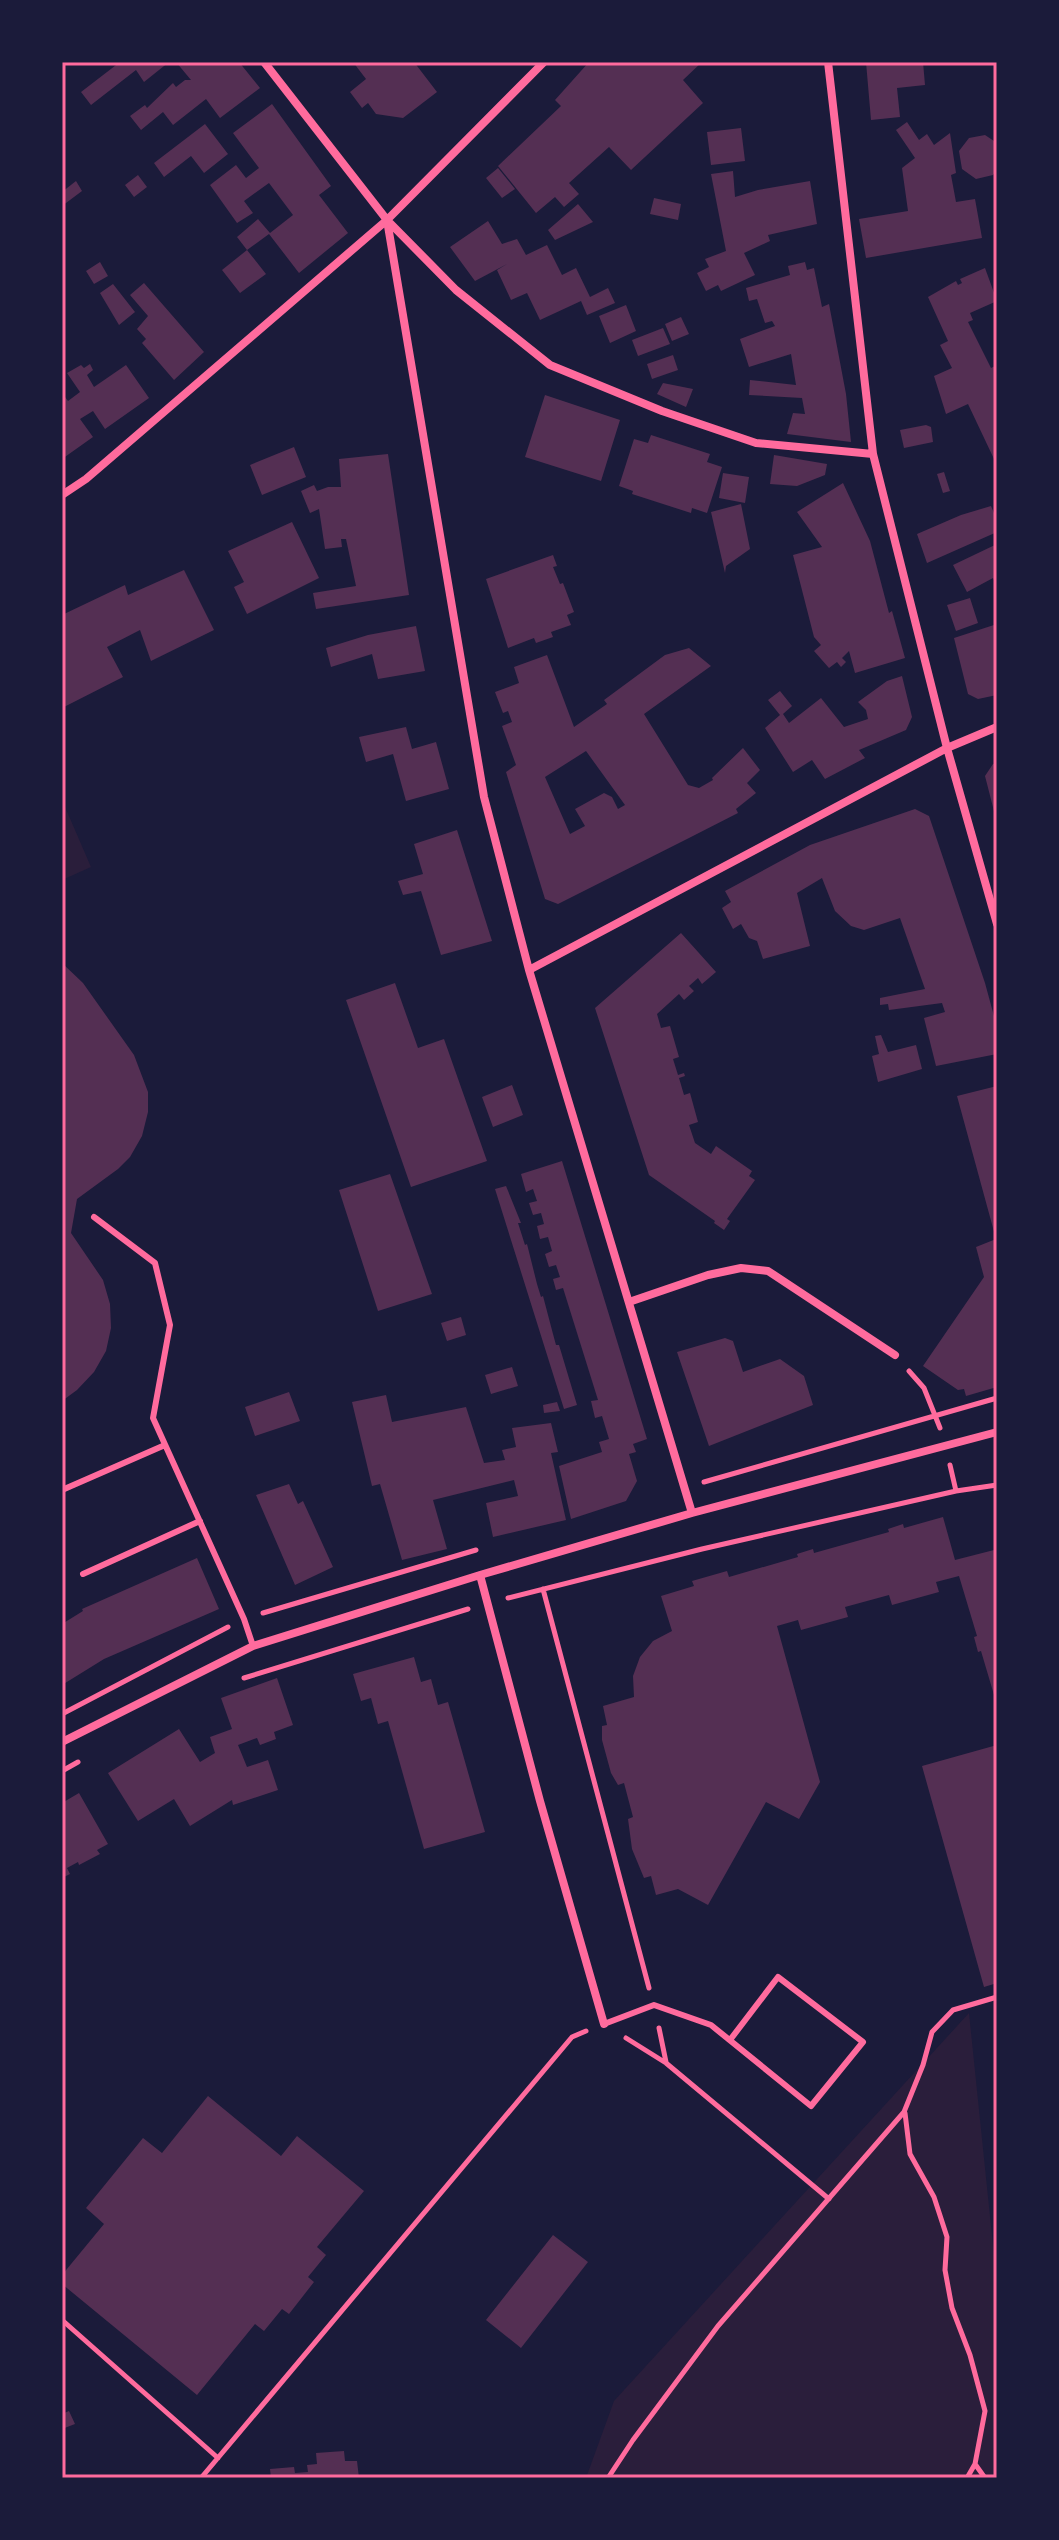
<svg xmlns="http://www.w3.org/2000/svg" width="1059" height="2540" font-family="'Fira Sans Condensed',sans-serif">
	<rect width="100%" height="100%" fill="#1b1b3a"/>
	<!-- green -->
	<path fill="#2a1e3b" d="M62 800 91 867 62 880Z
		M969 2013 997 2284V2478H586L614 2401Z"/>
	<!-- building -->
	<path fill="#542f53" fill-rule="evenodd" d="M120 62H169L144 82 136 70 91 105 81 92Z
		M176 62H239L260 88 220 118 206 99 173 125 163 112 141 130 130 116 145 105 147 108 173 83 176 87 185 80H191Z
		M353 62H414L437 92 403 118 376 114 368 103 362 108 350 92 366 79Z
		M589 62H702L683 80 703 103 631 170 609 147 569 183 579 194 564 207 555 197 536 213 498 166 561 106 555 100Z
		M866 62H923L925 85 897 88 900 117 871 120Z
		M272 104 331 186 319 195 348 233 299 273 269 234 247 250 237 237 258 219 270 233 293 215 269 183 244 201 253 213 237 223 210 185 236 165 246 178 259 168 233 133Z
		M907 122 919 140 927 134 934 145 950 133 956 173 951 175 956 202 975 199 982 238 866 258 859 219 908 211 902 168 915 158 896 130Z
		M205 124 228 154 204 173 191 156 164 177 154 163Z
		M741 128 745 161 711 165 707 132Z
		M985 135 997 143V170L993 175 976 179 962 169 959 151 969 138Z
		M498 168 515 189 502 198 486 178Z
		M733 171 735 197 758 190 810 181 817 224 768 235 770 241 744 253 755 275 721 291 718 285 706 291 697 273 709 267 705 259 726 251 711 174Z
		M138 175 147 187 134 197 125 185Z
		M76 181 82 191 62 206V192Z
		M654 198 681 204 678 220 650 214Z
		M578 204 593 222 555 240 548 230Z
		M488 221 502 244 517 239 526 255 547 245 562 275 576 268 590 297 608 288 615 303 587 315 581 301 540 320 527 293 511 300 497 270 507 264 475 281 450 247Z
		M247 250 266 274 240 293 222 270Z
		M100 262 108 276 94 284 86 271Z
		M805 262 807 270 814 268 822 307 829 304 846 394 851 442 787 434 793 413 805 414 802 398 749 395 750 380 796 385 791 354 749 367 740 339 775 326 772 321 765 323 757 299 749 301 746 288 790 275 788 266Z
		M985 268 997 301 970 313 973 320 968 322 991 368 997 365V385L994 387 997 392V458L994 459 968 404 946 414 934 376 952 368 940 345 948 341 928 297 956 281 958 285 962 283 960 279Z
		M144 283 204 352 174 380 142 343 146 339 137 329 148 316 130 295Z
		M113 284 135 312 119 325 100 293Z
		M626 305 636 331 610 343 599 316Z
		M681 317 689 334 672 341 665 324Z
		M663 328 670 344 638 356 632 340Z
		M673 355 678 370 652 379 647 364Z
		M90 364 93 370 87 375 94 387 126 365 149 398 105 429 93 411 80 419 93 437 62 459V393L68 401 80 392 67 373 81 365 84 368Z
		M663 383 693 389 686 407 657 394Z
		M545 395 620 420 601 481 525 457Z
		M926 425 931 427 933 442 904 448 900 430Z
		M651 435 710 454 707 462 722 467 707 513 692 508 691 513 632 494 633 491 619 486 634 439 648 443Z
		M294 447 306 477 262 495 250 465Z
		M388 454 409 595 316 609 313 593 356 586 346 539H341L342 547 325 549 319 509 310 513 301 491 314 485 317 491 328 487H341L339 459Z
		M774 455 827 464 825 475 797 486 770 484Z
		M944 472 950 491 943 493 937 474Z
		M723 473 749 477 745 503 719 498Z
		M843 483 870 541 889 613 892 611 905 658 855 673 849 651 842 658 846 662 841 667 837 662 829 668 814 651 821 645 814 637 793 555 822 547 797 512Z
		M741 504 750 549 726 566 725 573 711 512Z
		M991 506 997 520V532L927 563 917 534 961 515Z
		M292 522 319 578 247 614 234 587 244 582 228 551Z
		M997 544V587L993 578 967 592 953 565Z
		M553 555 557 566 553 567 560 584 563 583 574 612 567 615 571 625 551 632 553 637 536 643 534 638 508 648 486 579Z
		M184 570 214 630 151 661 140 630 107 647 123 677 62 708V615L125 585 128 595Z
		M970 598 978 623 956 631 947 605Z
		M997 624V695L978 699 968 694 954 638Z
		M416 626 425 671 378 679 372 654 331 667 326 648 368 635Z
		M689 648 711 666 644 714 688 785 699 788 713 780 712 778 743 748 760 770 747 783 756 793 736 809 738 813 689 838 558 904 545 899 506 772 516 765 502 726 512 722 508 711 503 713 495 692 519 683 514 667 547 655 574 727 607 704 604 700 665 655ZM586 751 625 805 618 809 612 797 604 793 575 809 585 826 570 834 545 777Z
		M902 676 912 717 906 730 859 750 865 758 825 779 812 760 793 772 765 728 780 715 768 700 780 691 792 706 783 714 789 723 821 698 844 727 868 719 866 710 858 702 887 681Z
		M406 727 412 749 436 742 449 789 406 801 393 754 366 762 359 737Z
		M997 763V819H996L985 776 993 764Z
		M915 809 929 816 985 983 997 1027V1054L936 1066 924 1018 945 1012 942 1003 889 1010 888 1004 880 1005V998L925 989 900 918 864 930 851 926 835 911 822 878 797 893 810 946 763 959 757 941 749 938 741 924 733 929 722 908 731 902 725 891 810 845Z
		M457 830 492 941 441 955 421 891 403 895 398 881 423 874 414 844Z
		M681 933 716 972 702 984 698 978 689 986 694 991 684 1000 679 994 657 1014 661 1028 670 1026 679 1057 673 1059 678 1075 684 1073 685 1076 679 1078 684 1095 690 1093 698 1122 689 1125 695 1143 711 1154 716 1146 752 1171 749 1176 755 1180 727 1219 730 1221 724 1230 714 1223 715 1221 649 1175 595 1008Z
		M62 963 83 983 134 1055 148 1092V1112L142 1136 130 1157 118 1169 77 1199 71 1233 103 1280 110 1304 111 1328 106 1351 94 1372 77 1390 62 1401Z
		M395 983 418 1048 444 1039 487 1161 411 1187 346 1000Z
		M881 1035 888 1052 916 1045 922 1069 878 1082 872 1056 879 1054 875 1036Z
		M512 1085 523 1115 493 1127 482 1097Z
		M997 1086V1387L966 1396 964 1389 958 1390 923 1366 984 1277 976 1247 996 1239 957 1096Z
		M562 1161 647 1439 633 1444 636 1452 629 1454 637 1481 626 1501 571 1519 559 1466 602 1452 599 1442 609 1439 602 1416 595 1418 591 1401 598 1400 563 1288 556 1290 553 1279 560 1277 556 1265 549 1267 545 1254 552 1251 548 1237 540 1239 537 1226 544 1224 541 1213 533 1215 529 1203 537 1201 533 1189 526 1192 521 1174Z
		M390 1174 432 1294 378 1311 339 1190Z
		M506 1186 521 1223H518L525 1245 527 1244 537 1284 541 1297 543 1296 553 1334 556 1345H559L577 1405 564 1409 495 1189Z
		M461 1317 466 1335 447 1341 441 1323Z
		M725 1338 733 1341 743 1372 780 1359 804 1376 813 1405 709 1446 677 1352Z
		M512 1367 518 1386 491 1394 485 1375Z
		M289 1392 300 1421 255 1436 245 1407Z
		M386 1395 392 1422 466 1407 484 1463 505 1460 502 1450 516 1447 512 1428 551 1423 558 1452 551 1453 566 1520 493 1537 486 1503 518 1496 514 1480 433 1500 447 1549 402 1560 380 1484 372 1486 352 1402Z
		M557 1402 560 1411 544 1413 543 1405Z
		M289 1484 298 1504 303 1501 333 1567 295 1585 256 1495Z
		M943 1517 955 1560 994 1550 997 1561V1705L981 1651 978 1652 974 1637 977 1636 959 1576 936 1582 939 1592 892 1605 889 1595 845 1607 848 1617 801 1630 798 1620 777 1626 820 1782 799 1819 766 1802 708 1905 678 1889 656 1895 651 1876 644 1878 632 1849 628 1819 633 1817 624 1783 618 1785 611 1773 602 1740V1726L607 1725 603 1706 634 1697 633 1676 640 1657 653 1641 672 1631 661 1596 694 1586 692 1581 727 1571 729 1577 798 1557 797 1554 813 1549 814 1553 889 1532 888 1529 903 1524 904 1528Z
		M197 1558 219 1609 104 1659 62 1685V1624L83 1611 82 1609Z
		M414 1657 421 1682 431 1679 438 1705 448 1702 485 1832 424 1849 388 1721 378 1724 371 1698 361 1701 353 1674Z
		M277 1678 293 1725 274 1732 276 1739 260 1745 257 1738 238 1745 247 1767 268 1760 278 1790 233 1805 232 1800 190 1826 174 1799 138 1821 108 1773 179 1729 200 1762 215 1753 210 1737 232 1729 221 1698Z
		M997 1745V1983L984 1987 922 1766Z
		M79 1793 108 1844 97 1850 100 1854 79 1865 78 1862 67 1868 70 1874 62 1878V1803Z
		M208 2096 281 2156 297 2136 364 2191 317 2247 326 2255 308 2277 314 2282 289 2314 282 2309 264 2331 255 2324 197 2395 62 2284V2275L104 2224 86 2208 143 2138 162 2153Z
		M553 2235 588 2262 521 2348 486 2320Z
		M69 2411 75 2424 62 2429V2414Z
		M344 2451 345 2461H357L359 2478H271L270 2469 294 2467 295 2473 308 2472 307 2465 317 2464 316 2453Z"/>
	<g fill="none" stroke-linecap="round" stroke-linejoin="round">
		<!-- path -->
		<path stroke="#ff6b9d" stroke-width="5" d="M909 1371 924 1388 940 1428
			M950 1465 956 1491
			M704 1482 997 1398
			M543 1589 649 1988
			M508 1598 702 1549 956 1491 997 1485
			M263 1613 476 1550
			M244 1678 468 1609
			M62 1714 228 1627
			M62 1771 78 1762
			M659 2028 666 2062
			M626 2038 666 2063 829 2199
			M905 2113 910 2154 934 2197 947 2237 945 2270 952 2308 970 2355 985 2411 975 2464 967 2478
			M62 2320 218 2458
			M975 2464 985 2478
			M201 2478 572 2037 586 2031
			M608 2478 633 2440 718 2326 904 2112 923 2065 932 2032 953 2010 997 1997"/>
		<!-- service -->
		<path stroke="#ff6b9d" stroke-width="6" d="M94 1217 155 1263 170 1325 153 1418 244 1619 253 1646
			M62 1490 165 1445
			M83 1574 200 1521
			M604 2024 654 2005 711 2025 811 2106 863 2042 778 1977 730 2040"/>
		<!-- minor -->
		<path stroke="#ff6b9d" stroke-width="8" d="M264 62 387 220 484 797 529 970 692 1513
			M828 62 873 454 947 748 997 924
			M387 220 456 290 550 365 662 411 756 443 873 454
			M62 495 86 479 387 220 544 62
			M529 970 947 748 997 727
			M629 1302 708 1275 741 1268 768 1271 895 1355
			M480 1575 540 1801 604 2024
			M62 1742 253 1646 480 1575 692 1513 997 1432"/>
	</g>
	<!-- border -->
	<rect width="1059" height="2540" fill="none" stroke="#1b1b3a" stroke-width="128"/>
	<rect x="64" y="64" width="931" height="2412" fill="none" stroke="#ff6b9d" stroke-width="3"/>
</svg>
